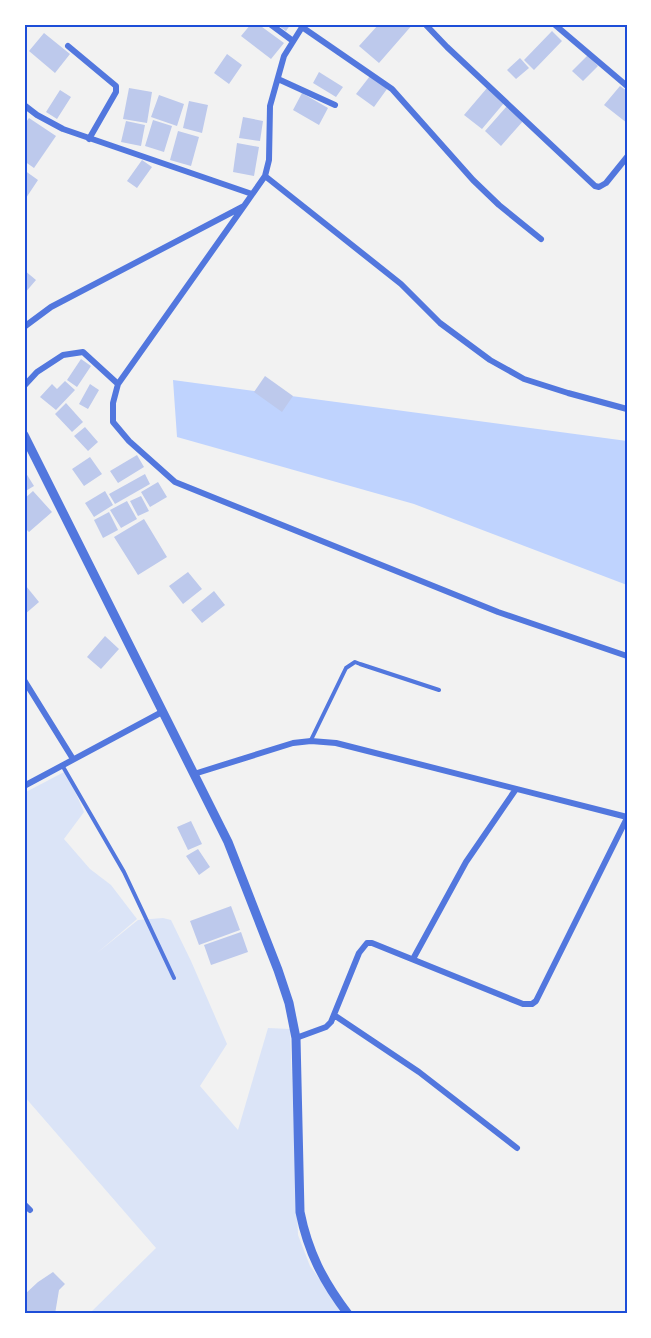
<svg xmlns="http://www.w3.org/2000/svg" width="651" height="1338" font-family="Signika,sans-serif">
	<rect width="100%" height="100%" fill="#f2f2f2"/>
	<!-- green -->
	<path fill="#dbe4f7" d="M66 771 84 812 64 839 90 869 111 885 137 919 97 953 138 920 163 918 171 920 191 961 227 1044 200 1086 238 1130 268 1028 290 1029 298 1235 310 1266 345 1314H89L156 1248 24 1096V793Z"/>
	<!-- water -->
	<path fill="#bfd3fe" d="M173 380 627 441V585L414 504 177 437Z"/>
	<!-- building -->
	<path fill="#bdc9ec" d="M251 24H258L284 43 271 59 241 36Z
		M276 24H291L286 31Z
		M379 24H413L379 63 359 46Z
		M552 31 562 41 534 70 524 60Z
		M44 33 70 54 55 73 29 51Z
		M227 54 242 65 229 84 214 73Z
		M588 55 598 66 583 81 572 71Z
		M520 58 529 68 516 79 507 70Z
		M319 72 343 87 336 97 313 83Z
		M370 76 387 89 374 107 356 94Z
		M620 86 627 91V123L604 105Z
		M129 88 152 92 147 123 123 119Z
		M487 88 504 103 482 129 464 115Z
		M60 90 71 97 57 119 46 112Z
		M302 93 328 108 319 125 293 110Z
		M159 95 184 104 177 126 151 117Z
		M189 101 208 105 202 133 183 128Z
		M507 106 524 120 501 146 485 131Z
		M243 117 263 121 260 141 239 138Z
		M29 118 56 136 34 168 24 161V125Z
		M153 120 172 126 164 152 145 146Z
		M126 121 145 125 141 146 121 142Z
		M178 131 199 137 191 166 170 160Z
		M237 143 259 147 254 176 233 172Z
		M142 160 152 167 137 188 127 181Z
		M24 170 38 180 24 201Z
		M24 270 36 280 24 294Z
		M81 359 91 366 77 387 67 380Z
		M265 376 293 396 282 412 254 392Z
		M65 381 75 390 56 410 40 397 52 384 57 389Z
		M90 384 99 390 88 409 79 404Z
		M66 403 83 422 72 432 55 414Z
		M85 427 98 442 88 451 74 436Z
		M137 455 144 467 118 483 110 471Z
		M90 457 102 474 84 486 72 469Z
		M24 470 34 486 24 492Z
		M145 474 150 484 115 504 109 494Z
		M158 482 167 497 150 507 141 492Z
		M33 491 52 512 29 532 24 527V499Z
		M105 491 113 505 94 517 85 503Z
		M141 496 149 511 138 516 130 501Z
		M127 501 137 519 121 528 110 510Z
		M109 512 118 530 103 538 94 520Z
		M144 519 167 557 138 575 114 537Z
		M188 572 202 589 183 604 169 586Z
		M26 586 39 602 24 615V588Z
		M214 591 225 605 202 623 191 610Z
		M105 636 119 649 101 669 87 657Z
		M191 821 202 844 188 850 177 827Z
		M198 849 210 867 199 875 186 856Z
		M231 906 240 930 199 945 190 921Z
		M241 932 248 952 211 965 204 945Z
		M53 1272 65 1284 59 1290 55 1314H24V1295L38 1282Z"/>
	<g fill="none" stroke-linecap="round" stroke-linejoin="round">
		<!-- service -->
		<path stroke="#5277de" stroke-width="4" d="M311 740 346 668 355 662 360 664 439 690
			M62 765 124 872 174 978"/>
		<!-- minor -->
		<path stroke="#5277de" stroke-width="6" d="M270 24 293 41
			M425 24 447 47 595 186 599 187 606 183 627 157
			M554 24 627 86
			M302 27 392 89 473 180 499 205 541 239
			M68 46 116 86V92L89 139
			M278 79 335 105
			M24 105 37 115 63 129 252 194
			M265 176 401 284 440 323 490 360 524 379 568 393 627 409
			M244 206 118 384 113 403V422L129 441 175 482 498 612 627 656
			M24 327 51 307 244 206 265 176 269 160 270 106 284 56 304 24
			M24 386 37 372 63 355 83 352 118 384
			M24 680 73 759
			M194 774 293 743 311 741 336 743 627 817
			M24 786 162 712
			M413 959 466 862 516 789
			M334 1015 419 1072 517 1148
			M296 1038 326 1027 331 1022 359 953 367 943H372L523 1004H532L536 1001 627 818
			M24 1204 30 1210"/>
		<!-- tertiary -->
		<path stroke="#5277de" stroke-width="9" d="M24 435 228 842 278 970 289 1003 296 1038 300 1212C308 1252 323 1281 348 1314"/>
	</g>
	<!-- border -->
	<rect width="651" height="1338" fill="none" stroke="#ffffff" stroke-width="51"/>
	<rect x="26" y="26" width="600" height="1286" fill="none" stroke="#1d4ed8" stroke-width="2"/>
</svg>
